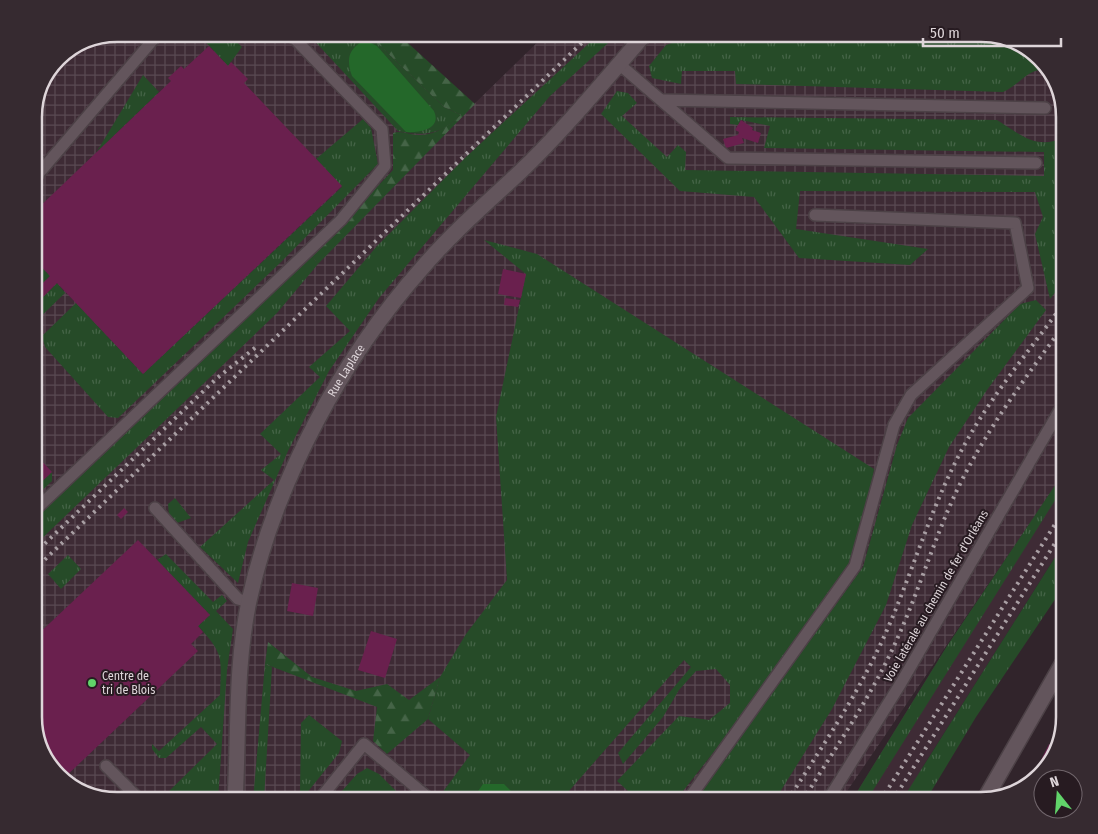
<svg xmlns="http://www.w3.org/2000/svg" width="1098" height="834" font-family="'Fira Sans Condensed',sans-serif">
	<defs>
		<pattern id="industrial-grid" width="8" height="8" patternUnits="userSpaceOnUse" patternTransform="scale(1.25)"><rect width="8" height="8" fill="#3e2b35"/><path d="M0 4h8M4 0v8" fill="none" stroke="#594952"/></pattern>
		<pattern id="grass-tufts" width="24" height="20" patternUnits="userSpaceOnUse" patternTransform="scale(1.25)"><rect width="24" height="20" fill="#264b28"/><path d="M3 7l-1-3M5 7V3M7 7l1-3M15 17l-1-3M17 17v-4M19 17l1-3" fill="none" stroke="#456447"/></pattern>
		<pattern id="forest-firs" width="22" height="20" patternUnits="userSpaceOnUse" patternTransform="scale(1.25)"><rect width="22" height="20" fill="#264b28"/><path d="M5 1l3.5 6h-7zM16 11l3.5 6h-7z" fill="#456447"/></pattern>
	</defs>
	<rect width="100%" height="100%" fill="#31242b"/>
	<!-- built -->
	<path fill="#3e2b35" d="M1064 472V543L922 768 911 800H852L947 646Z"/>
	<!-- industrial -->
	<path fill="url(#industrial-grid)" d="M117 34H390L466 112 546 34H981L1032 51 1055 80 1064 117V473L841 800H117L66 783 43 754 34 722V112L43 80 62 55Z"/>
	<!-- grass -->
	<path fill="url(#grass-tufts)" d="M203 34H229L242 47 228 66 200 36Z
		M308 34H368L444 107 461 115C441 134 425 137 398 131Z
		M599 34H618L550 96 379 298 329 371 288 451 248 542 238 583 200 547 274 480 261 470 281 454 260 434 320 377 309 367 350 331 326 306 377 246 466 157Z
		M754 34H981L1032 51 1047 70C1028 67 1020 85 1003 92L736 84 735 71H682L681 84 652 78 649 66 666 45 687 38 754 42Z
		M143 75 159 92 96 153Z
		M617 91 628 93 637 103 622 116 667 157 678 145 686 152 685 170 1044 176V152L764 148 770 126 741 120 738 125 730 124V117L997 120C1020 134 1037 151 1064 137V281L1050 299 1035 234 1043 217 1035 192 800 191 796 229 928 249 910 265 799 258 754 197 680 191 601 114Z
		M363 119 371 128 378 164 281 262 118 418 108 417 45 347 42 336 76 303 143 374 342 187 316 159Z
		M484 240 537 254 874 469 869 500 851 566 764 688 676 800H638L617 781 679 716 709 720 730 703V685L716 669 696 671 679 690 663 717 623 764 618 753 691 667 684 660 561 800H448L442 793 470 755 428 719 440 677 466 634 507 580 496 417 526 274Z
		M312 256 318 264 277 313 34 546V520Z
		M34 259 50 276 34 292Z
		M57 283 65 293 34 323V306Z
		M1036 300 1046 310 987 390 949 447 912 525 886 605 832 709 775 800H695L863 567 897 445 908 418 1020 304Z
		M52 472V481L34 498V489Z
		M1064 472V486L867 800H852L947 646Z
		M175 498 191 518 177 523 169 516 168 504Z
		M1064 543V586L976 717 926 800H902Z
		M166 554 213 602 222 595 227 601 216 611 233 629 227 670 218 800H160L217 744 201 727 166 758H159L152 749V744L159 751 220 695C221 658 225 655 198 626L210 615 157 560Z
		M68 555 81 569 61 589 48 574Z
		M265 664 272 667 264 800H253Z
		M309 715 342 741 339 753 306 794 300 793 301 723Z
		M367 768 379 774 396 791 388 800 380 794 376 798 368 791 360 800H334L357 774Z"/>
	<!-- forest -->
	<path fill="url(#forest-firs)" d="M368 34H398L475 104 318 264 312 256 393 170V133C402 130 409 135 418 135 434 136 450 125 461 115L444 107Z
		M268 642 312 677 356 691 387 684 409 700 440 677 428 719 387 754 373 741 377 707 265 664Z"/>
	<!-- water -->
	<path fill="#24682a" d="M361 42H369L377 46 434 111C442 129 420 133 406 132L352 76C347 62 347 51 361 42Z
		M483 784H504L515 795V800H472Z"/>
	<!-- building -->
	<path fill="#6a204e" d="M209 46 228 66 231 62 248 79 244 83 342 186 143 374 57 283 34 306V292L50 276 34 259V212L171 81 168 78 181 66 184 69Z
		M741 120 753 128 752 130 761 133 758 143 742 138 744 143 726 148 723 139 738 135 739 132 735 130Z
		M503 269 526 274 521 298 498 294Z
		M505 298 520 300 518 307 504 305Z
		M34 453 52 472 34 489Z
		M124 508 128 512 121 519 117 515Z
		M138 540 210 615 198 626 203 632 191 644 198 651 63 779 43 754 34 722V638Z
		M292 583 318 588 313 616 287 611Z
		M371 631 397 639 385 678 358 670Z
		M1049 744 1054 747 1048 763 1041 760Z
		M368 791 376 798 379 794 387 800H360Z"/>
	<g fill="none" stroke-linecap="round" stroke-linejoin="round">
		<defs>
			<path id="lane" d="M619 64 728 158 1036 163
				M663 100 1045 108
				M34 179 158 34
				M155 508 238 599 249 602
				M34 511 341 220 385 166 382 129 290 34
				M106 766 140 800
				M319 800 364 744 431 800
				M688 800 855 566 894 425 911 395 1028 288 1015 223 815 215
				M828 800 901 683 1064 403"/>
			<path id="street" d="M985 799 1064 661"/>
			<g id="secondary">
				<path id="s1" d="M235 800C239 734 235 667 249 601 275 482 342 358 423 267 453 232 487 203 520 172 563 131 606 79 645 34"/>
			</g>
		</defs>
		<!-- lane casing -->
		<use href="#lane" stroke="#4c4146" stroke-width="14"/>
		<!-- street casing -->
		<use href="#street" stroke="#4c4146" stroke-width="18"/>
		<!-- secondary casing -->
		<use href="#secondary" stroke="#4c4146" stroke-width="18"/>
		<!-- lane -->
		<use href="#lane" stroke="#63555c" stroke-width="11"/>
		<!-- street -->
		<use href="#street" stroke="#63555c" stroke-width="15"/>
		<!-- secondary -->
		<use href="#secondary" stroke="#63555c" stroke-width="15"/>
		<!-- rail -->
		<path stroke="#a99fa4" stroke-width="4" stroke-dasharray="2.5 5" stroke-linecap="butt" d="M34 554 216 379 256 347
			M34 570 591 34
			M788 800C823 745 861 690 887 630 912 573 929 514 957 459 985 403 1027 354 1064 303
			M803 800C836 747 873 694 898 637 924 579 940 518 971 463 998 414 1031 370 1064 325
			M881 800 1064 510
			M893 800 1064 529"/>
	</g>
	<!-- markers -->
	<circle fill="#61d46a" stroke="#271b21" stroke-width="2" cx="92" cy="683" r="5"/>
	<g text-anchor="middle" stroke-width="4" stroke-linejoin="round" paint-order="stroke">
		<!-- street labels -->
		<g font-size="12" fill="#ded5d9" stroke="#271b21">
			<text dy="4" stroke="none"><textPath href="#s1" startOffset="451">Rue Laplace</textPath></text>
			<text transform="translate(936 596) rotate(-60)" y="4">Voie latérale au chemin de fer d'Orléans</text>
		</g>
		<!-- poi labels -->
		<g font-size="12" fill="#ded5d9" stroke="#271b21" text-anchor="start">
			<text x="102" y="680">Centre de<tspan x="102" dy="14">tri de Blois</tspan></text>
		</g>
	</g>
	<!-- crop -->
	<path d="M0 0H1098V834H0ZM117 42H981A75 75 0 0 1 1056 117V717A75 75 0 0 1 981 792H117A75 75 0 0 1 42 717V117A75 75 0 0 1 117 42Z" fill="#362a30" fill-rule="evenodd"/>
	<path fill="none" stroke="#ded5d9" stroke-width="2.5" d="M117 42H981A75 75 0 0 1 1056 117V717A75 75 0 0 1 981 792H117A75 75 0 0 1 42 717V117A75 75 0 0 1 117 42Z"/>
	<!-- north arrow -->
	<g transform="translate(1058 794) rotate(343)"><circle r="24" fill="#271b21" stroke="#70656b"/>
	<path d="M0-4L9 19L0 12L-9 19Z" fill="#61d46a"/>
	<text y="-8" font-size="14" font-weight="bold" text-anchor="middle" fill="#ded5d9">N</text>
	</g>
	<!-- scale -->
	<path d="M923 38v8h138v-8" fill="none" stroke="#ded5d9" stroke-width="2.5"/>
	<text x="930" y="38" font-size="15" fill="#ded5d9" stroke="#271b21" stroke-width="4" paint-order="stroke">50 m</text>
</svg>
